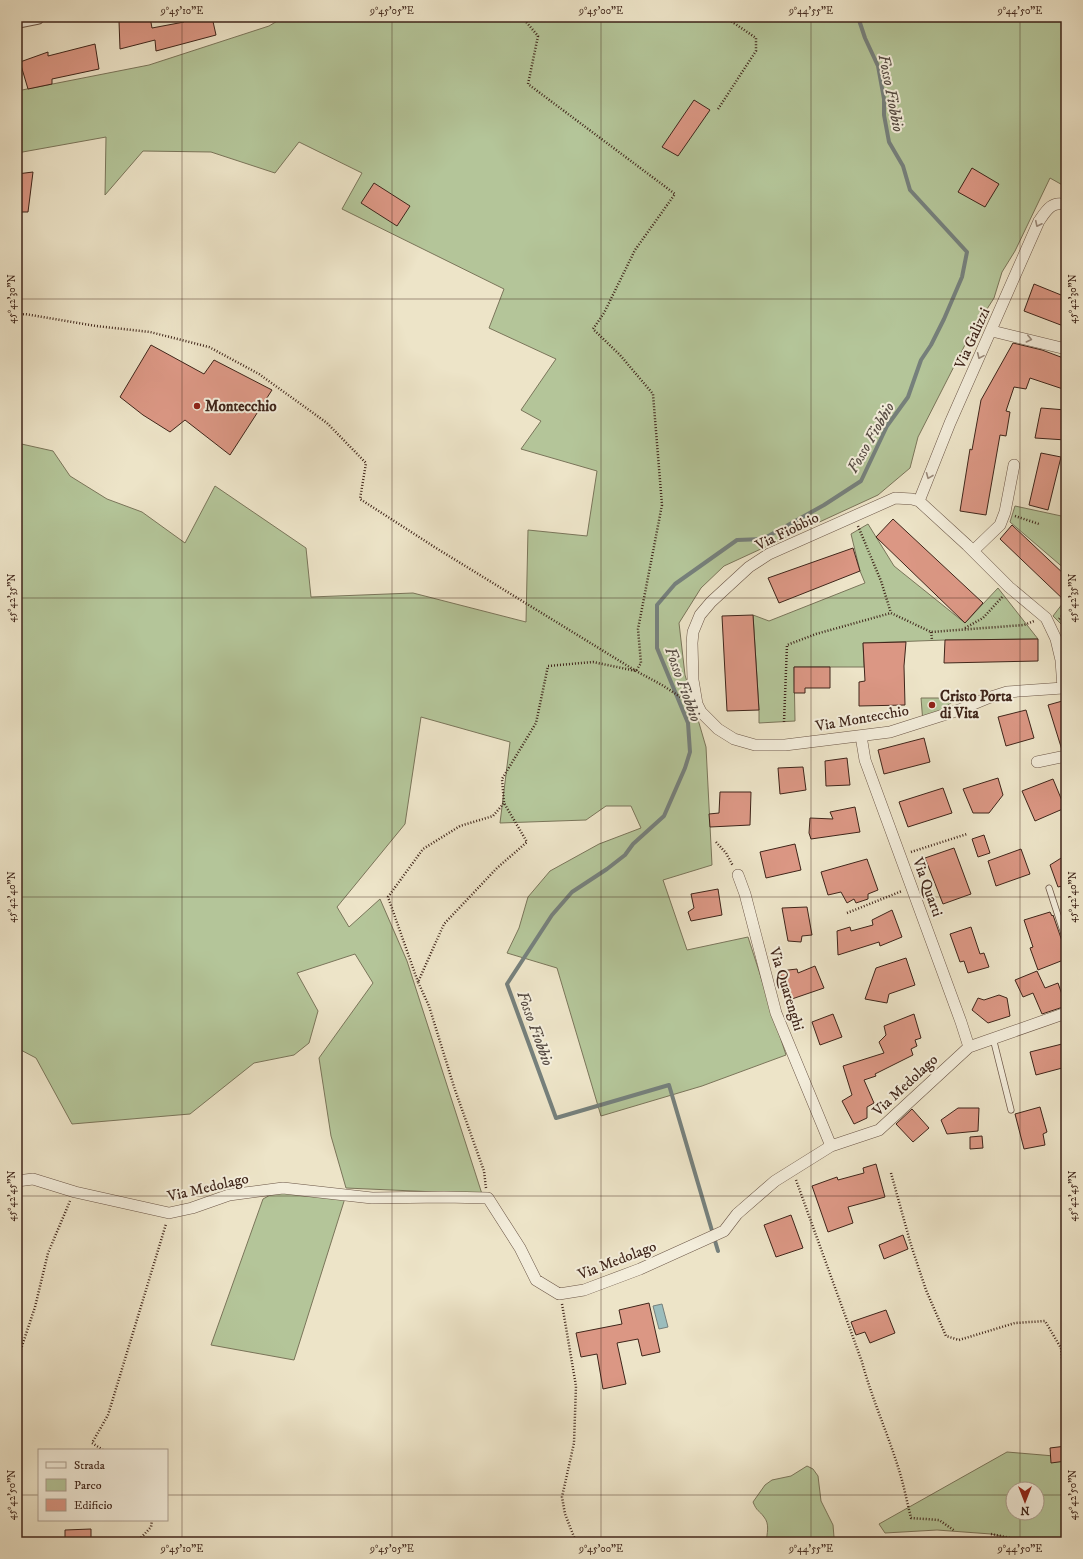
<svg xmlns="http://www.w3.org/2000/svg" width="1083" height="1559" font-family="'IM FELL DW Pica',serif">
	<rect width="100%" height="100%" fill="#ede4c8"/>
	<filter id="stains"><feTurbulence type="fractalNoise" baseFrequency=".005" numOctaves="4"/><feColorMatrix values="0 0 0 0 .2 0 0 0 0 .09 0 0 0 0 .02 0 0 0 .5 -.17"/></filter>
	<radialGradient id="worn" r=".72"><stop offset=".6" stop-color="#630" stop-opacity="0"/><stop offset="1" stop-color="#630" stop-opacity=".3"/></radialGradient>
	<!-- green -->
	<path fill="#b4c599" stroke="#7a755a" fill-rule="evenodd" d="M284 17H1066V187L1050 178 1015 251 1002 272 994 298 968 339 918 437 910 468 878 495 724 566 701 588 679 623 685 675 706 747 712 865 663 880 687 950 748 937 786 1055 702 1086 601 1116 557 968 507 953 519 928 528 897 550 871 599 844 641 828 631 806H606L586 820 500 823 510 742 421 717 405 824 337 907 349 927 380 899 407 961 482 1194 346 1188 331 1136 319 1058 373 983 355 954 297 973 318 1011 309 1043 294 1055 254 1063 190 1114 72 1124 36 1058 17 1048V443L53 451 70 476 107 499 142 512 185 543 215 486 306 548 311 597 413 593 526 622 528 530 587 536 597 471 521 449 541 421 521 410 556 359 489 328 504 289 342 209 362 173 299 142 275 173 211 152 143 151 105 195 106 137 17 153V91L149 65 269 26Z
		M1015 506 1066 517V570L1010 522Z
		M868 524 894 566 965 623 998 588 1038 639 945 640 863 643 864 667H794L795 721 759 723V710L753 615 769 621 865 583 860 571 851 534Z
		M1066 599V622L1063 626 1053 616Z
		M921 698H958L923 723Z
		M283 1188 346 1195 294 1360 211 1345 263 1199Z
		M1007 1452 1066 1457V1542H1030L991 1534 937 1530 885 1533 879 1524ZM1013 1489H1037V1513H1013Z
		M807 1466 813 1469 818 1476 821 1501 833 1525 834 1537 830 1542H766C767 1534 770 1524 764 1517 759 1510 757 1512 753 1502L765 1485 772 1480 791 1476Z"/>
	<!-- water -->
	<path fill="#9bbdbd" stroke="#76807c" d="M662 1304 668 1327 659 1329 653 1306Z"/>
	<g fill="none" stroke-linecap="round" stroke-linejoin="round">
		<!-- stream -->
		<path stroke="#76807c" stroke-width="4" d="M718 1251 669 1085 556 1118 507 984 552 915 572 892 607 869 625 855 633 844 664 816 685 768 690 752 688 723 657 648V605L675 584 737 540 763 539 824 505 861 481 887 426 908 397 921 360 931 345 944 319 962 277 967 252 910 190 903 166 889 142 884 115V99L878 66 865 38 858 17"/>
	</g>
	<!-- building -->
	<path fill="#db9784" stroke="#3f251a" d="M133 17H150L152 28 184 22 183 19 193 17H212L216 35 156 51 155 40 120 49 119 21Z
		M95 44 99 69 52 79V84L28 89 20 62 48 52V56Z
		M694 100 710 110 678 156 662 147Z
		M972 168 999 184 985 207 958 192Z
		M33 172 28 212H17V174Z
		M374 183 410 206 397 226 361 203Z
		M1034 284 1066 297V327L1024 311Z
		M1013 343 1042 350 1066 359V390L1030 378 1026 389 1014 387 1006 411 1010 412 1006 436 1000 435 986 515 960 511 970 449 972 450 981 400Z
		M151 345 204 374 214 360 272 390 230 455 185 420 170 432 143 415 120 397Z
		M1041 408 1066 410V440L1035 438Z
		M1041 453 1061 457 1048 510 1029 505Z
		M893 519 983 603 965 623 876 537Z
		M1012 525 1066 576V602L1000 539Z
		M853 548 860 571 779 603 768 578Z
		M753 615 759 710 727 711 722 616Z
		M1038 639V661L944 663 945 640Z
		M906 642 904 666 905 705 859 706V682L865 681 863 643Z
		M794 667H830V688H805V693H794Z
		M1066 700V749L1062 750 1048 705Z
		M1026 710 1034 738 1006 746 998 717Z
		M924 738 930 762 884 774 878 750Z
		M847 758 850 785 826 786 825 761Z
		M803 767 806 790 780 794 778 768Z
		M998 778 1003 795 989 813H973L963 789Z
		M1053 779 1065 808 1035 821 1022 791Z
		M943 788 952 813 908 827 899 802Z
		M720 792H751L750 825 710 827 709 814 719 813Z
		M855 807 860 832 811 839 809 833 810 818 833 819 830 812Z
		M984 835 990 853 978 857 972 839Z
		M795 844 801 870 766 878 760 852Z
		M954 848 971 894 943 904 925 858Z
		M1021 849 1030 874 996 886 988 861Z
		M1066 855V885L1058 887 1050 865Z
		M867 859 878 890 868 894V899L856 903 854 899 847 903 841 892 828 895 821 872Z
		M718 889 722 915 691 921 688 912 694 908 691 894Z
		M807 907 812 935 802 936 801 942 788 941 782 908Z
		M892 910 902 937 880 946 879 942 838 955 837 931 850 927 851 931 873 925 872 920Z
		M1050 912 1052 916 1053 915 1062 941 1066 944V959L1038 970 1030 948 1033 947 1024 920Z
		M971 927 980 954 984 953 989 967 968 973 964 961 960 962 950 934Z
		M906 958 915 985 889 994 887 1003 865 999 876 968Z
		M815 966 824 988 786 1001 780 971 797 969 798 973Z
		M1037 971 1045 988 1058 983 1066 1006 1042 1014 1033 993 1023 997 1015 980Z
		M999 995 1007 998 1010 1016 988 1023 972 1010 978 998 984 1000Z
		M833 1014 842 1037 820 1045 812 1022Z
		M914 1014 921 1038 915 1040 917 1046 911 1049 913 1055 875 1074 876 1076 864 1080 874 1103 867 1107V1118L854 1124 842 1101 852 1095 843 1066 884 1053 879 1042 886 1035 884 1026Z
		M1066 1043V1067L1036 1075 1030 1052Z
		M1040 1107 1047 1132 1043 1134 1045 1145 1024 1149 1015 1114Z
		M958 1108H979L978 1131 947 1134 941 1120Z
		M912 1109 929 1128 913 1142 896 1124Z
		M982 1136 983 1148 970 1149V1137Z
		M876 1164 885 1197 848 1207 853 1223 828 1232 812 1186 837 1177 838 1180 864 1173 863 1168Z
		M791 1215 803 1248 776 1257 764 1225Z
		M903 1235 908 1249 884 1259 879 1245Z
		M649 1303 660 1352 642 1356 638 1339 617 1343 626 1384 603 1389 597 1354 581 1357 576 1333 622 1324 619 1310Z
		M886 1310 895 1333 870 1343 865 1332 856 1335 851 1322Z
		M1066 1446V1461L1051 1463 1050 1448Z
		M91 1529V1542H65V1530Z"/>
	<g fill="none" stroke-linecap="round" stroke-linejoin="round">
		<defs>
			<path id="service" d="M1049 888 1066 940
				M993 1038 1011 1110"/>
			<path id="minor" d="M992 331 1066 349
				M919 501 950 423 1039 221C1046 211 1052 200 1066 205
				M973 551 1000 525 1005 512 1014 465
				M1063 688 1061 660 1056 639 1046 618 1009 587 967 545 919 501 912 499 895 498 769 554 749 567 711 602 700 615 693 632 692 643 693 680 697 704 701 712 718 729 734 739 755 745H785L890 732 959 710 988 698 1007 692 1063 688H1066
				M861 736 865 760 961 1022 969 1047
				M1037 762 1066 756
				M738 875 745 894 776 1013 831 1146
				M17 1181 33 1179 75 1192 169 1213 192 1208 229 1195 283 1188 372 1198 444 1197 488 1198 520 1248 536 1280 559 1294 584 1290 640 1269 724 1231 737 1214 775 1181 831 1146 879 1130 969 1047 1066 1013"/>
			<path id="tertiary" d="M17 21 37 17"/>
		</defs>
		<!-- service casing -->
		<use href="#service" stroke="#6a5546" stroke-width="7"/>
		<!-- minor casing -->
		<use href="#minor" stroke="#6a5546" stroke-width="12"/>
		<!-- tertiary casing -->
		<use href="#tertiary" stroke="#6a5546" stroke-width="16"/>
		<!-- path -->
		<path stroke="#3f251a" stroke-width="2.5" stroke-dasharray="1 2" stroke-linecap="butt" d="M718 109 756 51V38L725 17
			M17 315 25 314 96 326 150 332 209 347 259 374 327 423 366 463 360 499 436 548 636 671 662 685 685 700
			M1015 516 1039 524
			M858 526 881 581 891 613
			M1059 619 1066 612
			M965 628 983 618 1003 596
			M931 632 932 640
			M784 722 787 645 816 634 891 613 931 632 1024 625 1034 621
			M716 842 726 853 733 866
			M911 852 967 834
			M847 913 902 891
			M418 982 388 897 423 849 460 826 493 816 504 803
			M891 1173 911 1245 926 1290 946 1336 959 1340 1015 1323 1045 1321 1061 1348 1066 1399
			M796 1180 862 1362C872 1399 888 1434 899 1470 904 1486 907 1502 911 1518L939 1520 955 1531
			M486 1188 484 1171 455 1090 429 1006 418 982 444 924 497 868 527 842 504 803 502 779 536 723 548 666 593 662 636 671 641 663 638 629 662 505 653 394 620 355 593 329 604 313 635 250 675 194 528 84 538 36 522 17
			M562 1304 576 1386 574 1443 562 1497 565 1514 576 1542
			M17 1361 35 1307 48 1253 70 1201
			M103 1450 92 1443 108 1415 166 1224
			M991 1534 1030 1542
			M137 1542 151 1527 152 1520"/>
		<!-- service -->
		<use href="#service" stroke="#f3eddb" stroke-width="5.5"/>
		<!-- minor -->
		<use href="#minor" stroke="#f3eddb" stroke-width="11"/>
		<!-- tertiary -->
		<use href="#tertiary" stroke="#f3eddb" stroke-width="14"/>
	</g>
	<!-- one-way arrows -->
	<defs><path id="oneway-chevron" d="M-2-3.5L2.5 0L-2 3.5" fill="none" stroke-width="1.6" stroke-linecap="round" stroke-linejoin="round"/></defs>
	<g stroke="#99897a">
		<use href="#oneway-chevron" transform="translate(1038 224) rotate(116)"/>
		<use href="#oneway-chevron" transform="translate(1029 339) rotate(13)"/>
		<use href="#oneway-chevron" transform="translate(980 356) rotate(114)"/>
		<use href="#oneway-chevron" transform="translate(929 476) rotate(112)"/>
	</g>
	<!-- ticks -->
	<path fill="none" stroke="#3f251a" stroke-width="1" stroke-opacity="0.45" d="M182 17V1542M392 17V1542M601 17V1542M811 17V1542M1020 17V1489M17 299H1066M17 598H1066M17 897H1066M17 1196H1066M17 1495H39M167 1495H1013M1037 1495H1066M1020 1513V1542"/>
	<!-- markers -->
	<g fill="#8f2418" stroke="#f3eddb" stroke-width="1.5">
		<circle cx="197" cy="406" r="4"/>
		<circle cx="932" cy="705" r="4"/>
	</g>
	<g text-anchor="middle" stroke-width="4" stroke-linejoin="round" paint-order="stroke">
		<!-- street labels -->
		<g font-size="15" fill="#3f251a" stroke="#f3eddb">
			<text transform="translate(972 338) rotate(-66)" y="5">Via Galizzi</text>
			<text transform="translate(787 531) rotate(-26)" y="5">Via Fiobbio</text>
			<text transform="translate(862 718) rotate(-10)" y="5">Via Montecchio</text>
			<text transform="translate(928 887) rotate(70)" y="5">Via Quarti</text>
			<text transform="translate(787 989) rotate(73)" y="5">Via Quarenghi</text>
			<text transform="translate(905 1085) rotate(-43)" y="5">Via Medolago</text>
			<text transform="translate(208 1187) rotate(-13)" y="5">Via Medolago</text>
			<text transform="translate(617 1260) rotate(-21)" y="5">Via Medolago</text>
		</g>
		<!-- poi labels -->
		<g font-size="15" font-weight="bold" fill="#3f251a" stroke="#f3eddb" text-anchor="start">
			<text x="205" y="411">Montecchio</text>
			<text x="940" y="701">Cristo Porta<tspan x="940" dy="17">di Vita</tspan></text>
		</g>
		<!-- water labels -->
		<g font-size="16" font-style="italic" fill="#564b43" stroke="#f3eddb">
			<text transform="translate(892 93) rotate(79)" y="6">Fosso Fiobbio</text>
			<text transform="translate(870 437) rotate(-60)" y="6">Fosso Fiobbio</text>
			<text transform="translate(684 684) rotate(70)" y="6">Fosso Fiobbio</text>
			<text transform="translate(536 1028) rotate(70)" y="6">Fosso Fiobbio</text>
		</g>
	</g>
	<!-- margin -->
	<rect width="1083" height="1559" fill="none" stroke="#ede4c8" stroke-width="44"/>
	<!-- legend -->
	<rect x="38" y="1449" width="130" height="72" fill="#f3eddb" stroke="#ab9d8e"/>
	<rect x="46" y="1462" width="20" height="6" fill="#f3eddb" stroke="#ab9d8e"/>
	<text x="74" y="1469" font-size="12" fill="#3f251a">Strada</text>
	<rect x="46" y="1479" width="20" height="12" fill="#b4c599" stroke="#ab9d8e"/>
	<text x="74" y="1489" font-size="12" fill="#3f251a">Parco</text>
	<rect x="46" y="1499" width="20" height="12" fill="#db9784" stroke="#ab9d8e"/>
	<text x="74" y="1509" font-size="12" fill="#3f251a">Edificio</text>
	<!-- north arrow -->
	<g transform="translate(1025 1501) rotate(180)"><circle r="19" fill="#f3eddb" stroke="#ab9d8e"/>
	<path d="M0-3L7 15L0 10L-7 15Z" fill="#8f2418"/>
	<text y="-6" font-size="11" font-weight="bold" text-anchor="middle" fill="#3f251a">N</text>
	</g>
	<rect x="22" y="22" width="1039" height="1515" fill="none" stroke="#3f251a" stroke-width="1.5"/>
	<g font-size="10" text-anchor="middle" fill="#3f251a">
		<text x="182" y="14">9°45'10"E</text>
		<text x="392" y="14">9°45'05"E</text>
		<text x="601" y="14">9°45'00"E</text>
		<text x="811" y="14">9°44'55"E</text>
		<text x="1020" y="14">9°44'50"E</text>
		<text transform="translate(1072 299) rotate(-90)" y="4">45°42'30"N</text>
		<text transform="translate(11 299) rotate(-90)" y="4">45°42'30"N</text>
		<text transform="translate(1072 598) rotate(-90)" y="4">45°42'35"N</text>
		<text transform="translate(11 598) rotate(-90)" y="4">45°42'35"N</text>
		<text transform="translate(1072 897) rotate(-90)" y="4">45°42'40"N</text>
		<text transform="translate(11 897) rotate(-90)" y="4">45°42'40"N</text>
		<text transform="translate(11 1196) rotate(-90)" y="4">45°42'45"N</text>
		<text transform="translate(1072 1196) rotate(-90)" y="4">45°42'45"N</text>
		<text transform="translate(1072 1495) rotate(-90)" y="4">45°42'50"N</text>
		<text transform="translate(11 1495) rotate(-90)" y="4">45°42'50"N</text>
		<text x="182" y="1552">9°45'10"E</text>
		<text x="392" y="1552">9°45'05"E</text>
		<text x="601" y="1552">9°45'00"E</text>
		<text x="811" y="1552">9°44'55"E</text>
		<text x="1020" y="1552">9°44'50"E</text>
	</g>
	<rect width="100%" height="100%" filter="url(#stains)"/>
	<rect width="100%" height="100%" fill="url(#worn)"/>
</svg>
